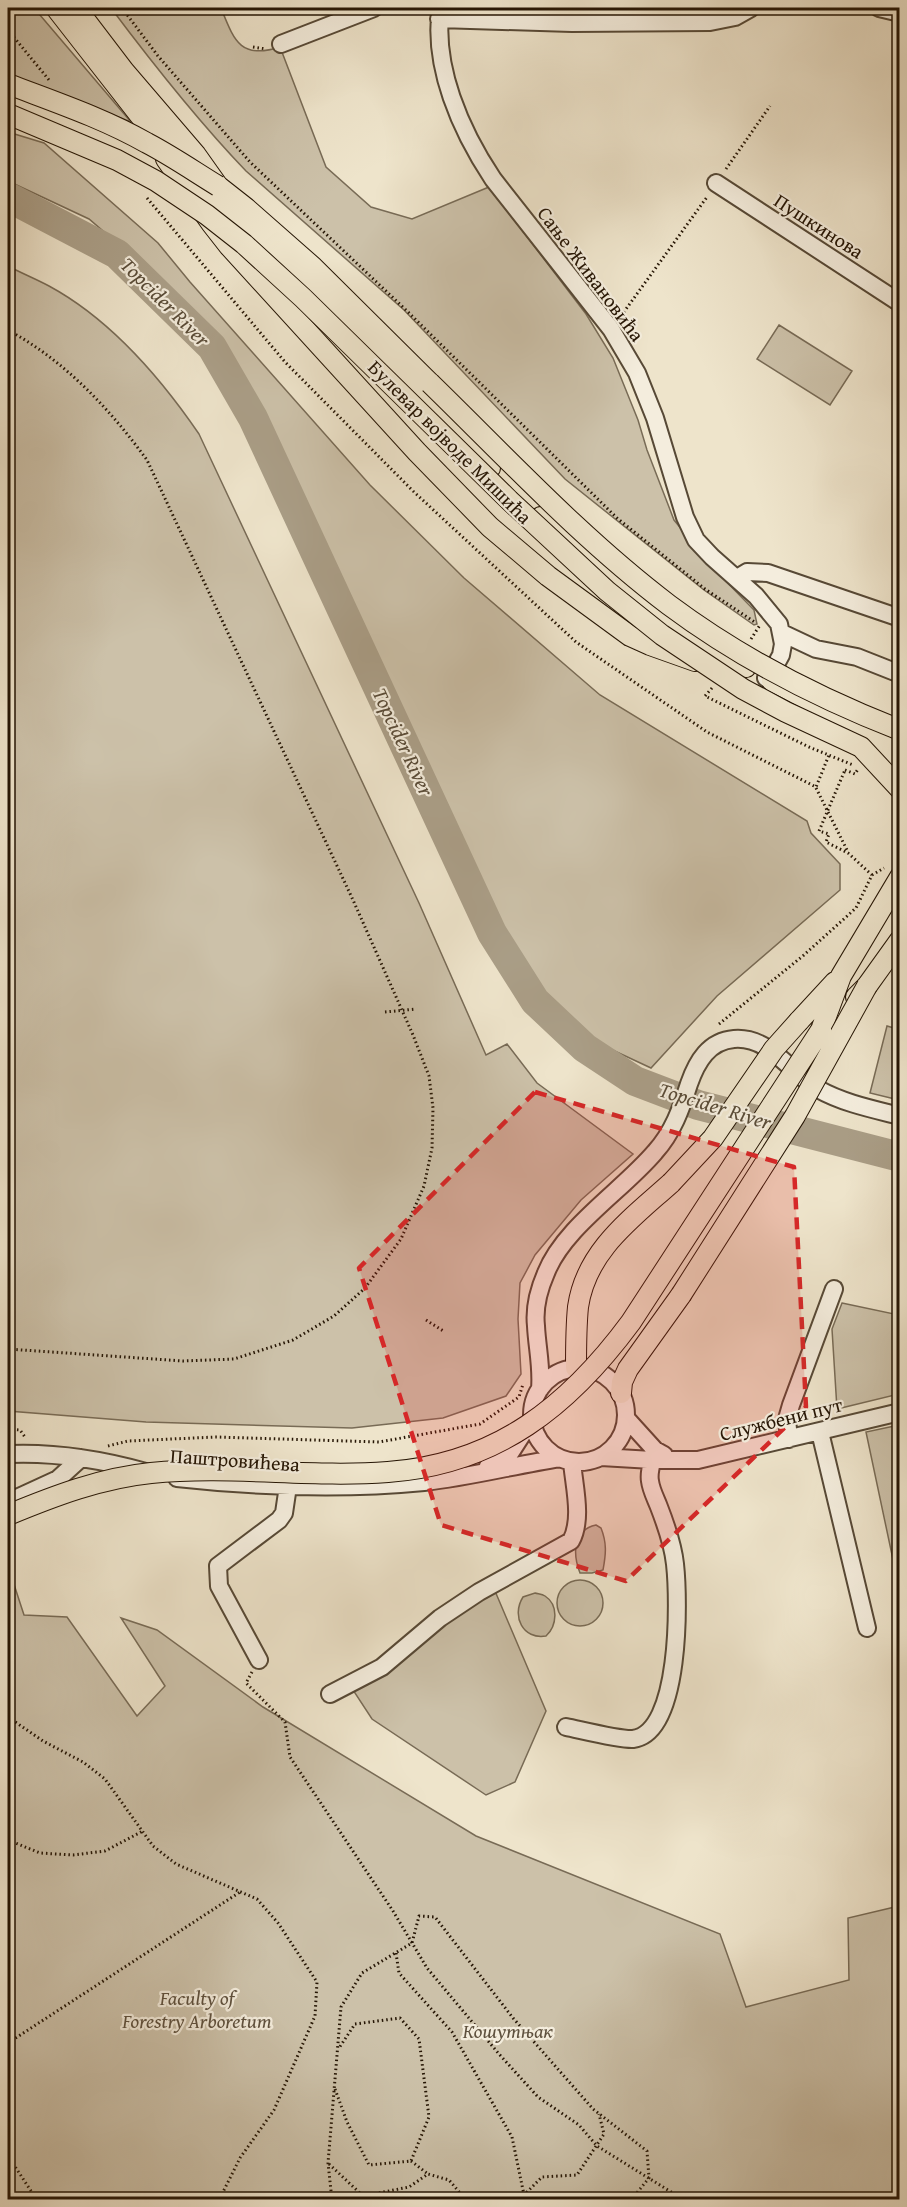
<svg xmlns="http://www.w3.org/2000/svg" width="907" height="2207" font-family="'Gentium Book Plus',serif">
	<rect width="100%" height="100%" fill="#eee4cb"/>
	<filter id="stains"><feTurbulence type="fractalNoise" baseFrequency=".00333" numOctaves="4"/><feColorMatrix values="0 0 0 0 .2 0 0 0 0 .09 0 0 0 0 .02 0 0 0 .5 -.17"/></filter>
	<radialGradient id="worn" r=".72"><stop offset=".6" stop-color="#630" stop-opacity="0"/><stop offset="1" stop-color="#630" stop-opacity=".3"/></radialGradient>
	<!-- green -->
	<path fill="#ccc1a9" stroke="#786b56" stroke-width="1.5" d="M8 8H34L131 122 8 74Z
		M111 8H221C234 40 240 60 280 47L326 167 371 207 412 219 489 187 586 314 613 358 638 420 647 450 674 520 717 572 754 610 757 624 754 625 704 590 565 479 404 310 246 171C197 120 153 64 111 8Z
		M8 132 44 143 158 243 190 282 370 485 464 578 600 695 807 821 811 833 840 864V890L717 996 651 1068 561 1026 473 875 368 642 236 368 218 343 171 295 124 249 89 219 8 181Z
		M8 266C21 273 36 279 49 286 110 319 160 377 199 434L419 903 486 1055 507 1044 537 1083 633 1154 581 1200 535 1255 520 1283 518 1319 521 1374 506 1396 443 1418 352 1428 146 1422 8 1411Z
		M779 325 852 371 830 405 757 359Z
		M899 1005V1100L870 1093 887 1026 894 1028Z
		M842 1303 899 1315V1394L837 1409 832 1329Z
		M899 1425H900L899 1588 866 1432Z
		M596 1525 601 1528C607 1543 606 1554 603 1570L592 1573H580C573 1555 572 1530 596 1525Z
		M8 1566 24 1615 67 1617 137 1716 165 1686 121 1618 157 1630 263 1707 476 1836 720 1934 746 2007 849 1980 848 1918 899 1906V2199H8Z
		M557 1603a23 23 0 1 1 46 0a23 23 0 1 1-46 0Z
		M495 1591 546 1711 515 1782 486 1795 372 1719 353 1690 453 1617Z
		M535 1593C538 1594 542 1594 545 1596 559 1605 557 1626 546 1636 523 1640 511 1616 523 1597Z"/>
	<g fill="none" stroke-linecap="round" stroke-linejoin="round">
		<!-- river -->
		<path stroke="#aa9e87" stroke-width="30" d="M8 197 117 254 212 347 253 418 492 933 535 1001 585 1048 635 1081 698 1105 900 1157"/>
		<defs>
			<path id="minor" d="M441 8C432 66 461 131 493 179L611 329 637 373 655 418 685 517 696 540 712 557 756 596 779 624 783 644 781 655 768 679 766 678
				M879 8 900 13
				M439 19 572 23 710 22 735 17 751 8
				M281 44 374 8
				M716 183 900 303
				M737 578 747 572 768 573 900 618
				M782 633 816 649 857 657 900 674
				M532 1415a47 47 0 1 1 94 0a47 47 0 1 1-94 0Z
				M540 1389C542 1367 537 1347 536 1326 534 1308 539 1289 546 1273 564 1227 623 1190 655 1152 673 1132 681 1109 689 1084 697 1061 709 1041 734 1039 770 1036 790 1073 818 1089 843 1103 872 1109 900 1116
				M626 1418 655 1450 664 1455
				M820 1432 867 1628
				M789 1439 787 1419 791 1405 834 1289
				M8 1454C55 1452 100 1459 146 1472
				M601 1457 652 1460H698L900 1412
				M488 1466 511 1452 529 1424
				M177 1478C259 1487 342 1490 424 1482 470 1477 515 1465 560 1458
				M8 1502 58 1479 81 1458
				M259 1660 219 1586 218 1566 279 1520 284 1513 288 1486
				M330 1694 382 1667 440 1618 479 1592 571 1541C583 1519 574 1486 572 1462
				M566 1727C581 1730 621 1740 633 1739 681 1733 679 1600 675 1564 673 1545 666 1525 659 1507 656 1499 651 1490 650 1481 648 1471 653 1460 655 1450"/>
			<path id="major" d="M56 8 145 122 228 210 490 468
				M76 8 124 71 196 155 218 186 246 208 313 267 430 383
				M166 159 211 223 229 246 417 452 490 527 548 576 630 636 650 645 695 661
				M541 517C605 575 672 625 746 667
				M772 681 862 728 900 742
				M861 747 900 762
				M856 997 867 986 900 940
				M799 1021 835 982
				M821 1030 841 976 900 877
				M576 1368C576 1348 576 1327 578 1307 586 1251 631 1219 671 1183
				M621 1393 622 1382 628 1369 681 1295"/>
		</defs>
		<!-- minor casing -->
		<use href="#minor" stroke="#574936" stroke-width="20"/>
		<!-- major casing -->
		<use href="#major" stroke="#251504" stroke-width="22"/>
		<!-- path -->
		<path stroke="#251504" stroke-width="3" stroke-dasharray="1.5 3" stroke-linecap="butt" d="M122 8 158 56 250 162 406 310 617 518 705 589 756 623
			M8 30 49 80
			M253 47 266 49
			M726 169 770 106
			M147 198 285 362 413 491 576 642 707 732 816 787 829 755
			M621 316 707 197
			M8 330C65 361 109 408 147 460L353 900 413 1035 429 1076 433 1108 432 1148 424 1186 401 1239 365 1288 334 1316 293 1340 234 1359 183 1361 8 1349
			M751 639 760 625
			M712 688 705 696 809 747 853 765
			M845 770 855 774 858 769
			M816 788 848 852
			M872 875 884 868
			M385 1012 416 1009
			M719 1024 804 955 856 908 872 875 848 853 826 842 829 834 819 831
			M426 1320 445 1332
			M8 1429 20 1430 25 1437
			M108 1446 128 1441 216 1437 379 1442 480 1424 519 1397 523 1384
			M252 1672 246 1683 285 1722 290 1757 393 1911 427 1968 499 2054 538 2097 579 2125 597 2146 684 2200
			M8 1717 43 1741 83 1762 105 1779 153 1846 176 1864 257 1899 278 1923 317 1982 315 2016 274 2110 240 2158 219 2200
			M8 1840 40 1853 73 1855 105 1851 143 1831
			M396 1953 399 1973 452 2032 512 2137 524 2195
			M8 2043 240 1892
			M335 2089 347 2122 369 2165 411 2161 429 2117 419 2039 400 2018 355 2024 339 2048
			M8 2156 37 2200
			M411 2161 428 2174
			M329 2164 363 2196 409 2187 428 2174 449 2180 466 2200
			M332 2200 328 2163 341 2007 362 1973 412 1943 419 1916 435 1917 513 2018 593 2109 647 2151 649 2178 631 2200
			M522 2200 524 2195 542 2177 577 2175 604 2134 599 2114"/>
		<!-- minor -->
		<use href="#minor" stroke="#f4eddd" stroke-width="16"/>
		<!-- major -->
		<use href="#major" stroke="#eee4cb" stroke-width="20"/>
		<defs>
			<path id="major-bridge" d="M8 84C55 102 103 118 147 143 172 156 195 172 218 186
				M8 114 117 160 156 181 207 215 244 244 303 298 509 500 607 591 662 635 743 689 786 712 861 747 900 789
				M430 383C507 458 582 539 669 605 740 658 818 698 900 730
				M671 1183 713 1138 774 1049 799 1021
				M681 1295 795 1116 867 986
				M8 1515C54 1496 101 1478 151 1473 230 1465 310 1478 388 1472 497 1464 569 1406 631 1322L821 1030"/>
		</defs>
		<!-- major-bridge casing -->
		<use href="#major-bridge" stroke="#251504" stroke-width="22" stroke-linecap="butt"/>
		<!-- path-bridge -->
		<path stroke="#251504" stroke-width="3" stroke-dasharray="1.5 3" stroke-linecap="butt" d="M819 831 845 770"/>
		<!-- major-bridge -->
		<use href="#major-bridge" stroke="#eee4cb" stroke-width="20"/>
	</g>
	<!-- marked area -->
	<path fill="#d62828" fill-opacity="0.2" stroke="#d62828" stroke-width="4.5" stroke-dasharray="12 8" stroke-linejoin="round" d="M535 1092 794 1167 806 1407 626 1581 441 1525 359 1268Z"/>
	<g text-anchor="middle" stroke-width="4.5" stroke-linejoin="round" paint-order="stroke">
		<!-- street labels -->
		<g font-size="20" fill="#251504" stroke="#f4eddd">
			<text transform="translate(819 226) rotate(33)" y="7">Пушкинова</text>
			<text transform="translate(591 274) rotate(53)" y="7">Сање Живановића</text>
			<text transform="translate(450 442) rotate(45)" y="7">Булевар војводе Мишића</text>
			<text transform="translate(781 1419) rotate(-14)" y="7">Службени пут</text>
			<text transform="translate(235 1460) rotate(4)" y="7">Паштровићева</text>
		</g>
		<!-- park labels -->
		<g font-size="20" font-style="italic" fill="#5f513e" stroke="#f4eddd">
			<text x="197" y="2005">Faculty of<tspan x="197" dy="23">Forestry Arboretum</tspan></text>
			<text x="508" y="2038">Кошутњак</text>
		</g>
		<!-- water labels -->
		<g font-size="21" font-style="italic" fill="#5a4c38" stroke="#f4eddd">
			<text transform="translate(165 302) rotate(45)" y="7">Topcider River</text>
			<text transform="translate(403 742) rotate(65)" y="7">Topcider River</text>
			<text transform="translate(715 1106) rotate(17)" y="7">Topcider River</text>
		</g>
	</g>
	<!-- margin -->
	<rect width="907" height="2207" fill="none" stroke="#eee4cb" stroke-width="30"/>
	<rect x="9" y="9" width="889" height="2189" fill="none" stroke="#251504" stroke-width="3"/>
	<rect x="15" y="15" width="877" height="2177" fill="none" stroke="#251504" stroke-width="1.5"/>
	<rect width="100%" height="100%" filter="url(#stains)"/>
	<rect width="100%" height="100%" fill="url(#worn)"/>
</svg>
